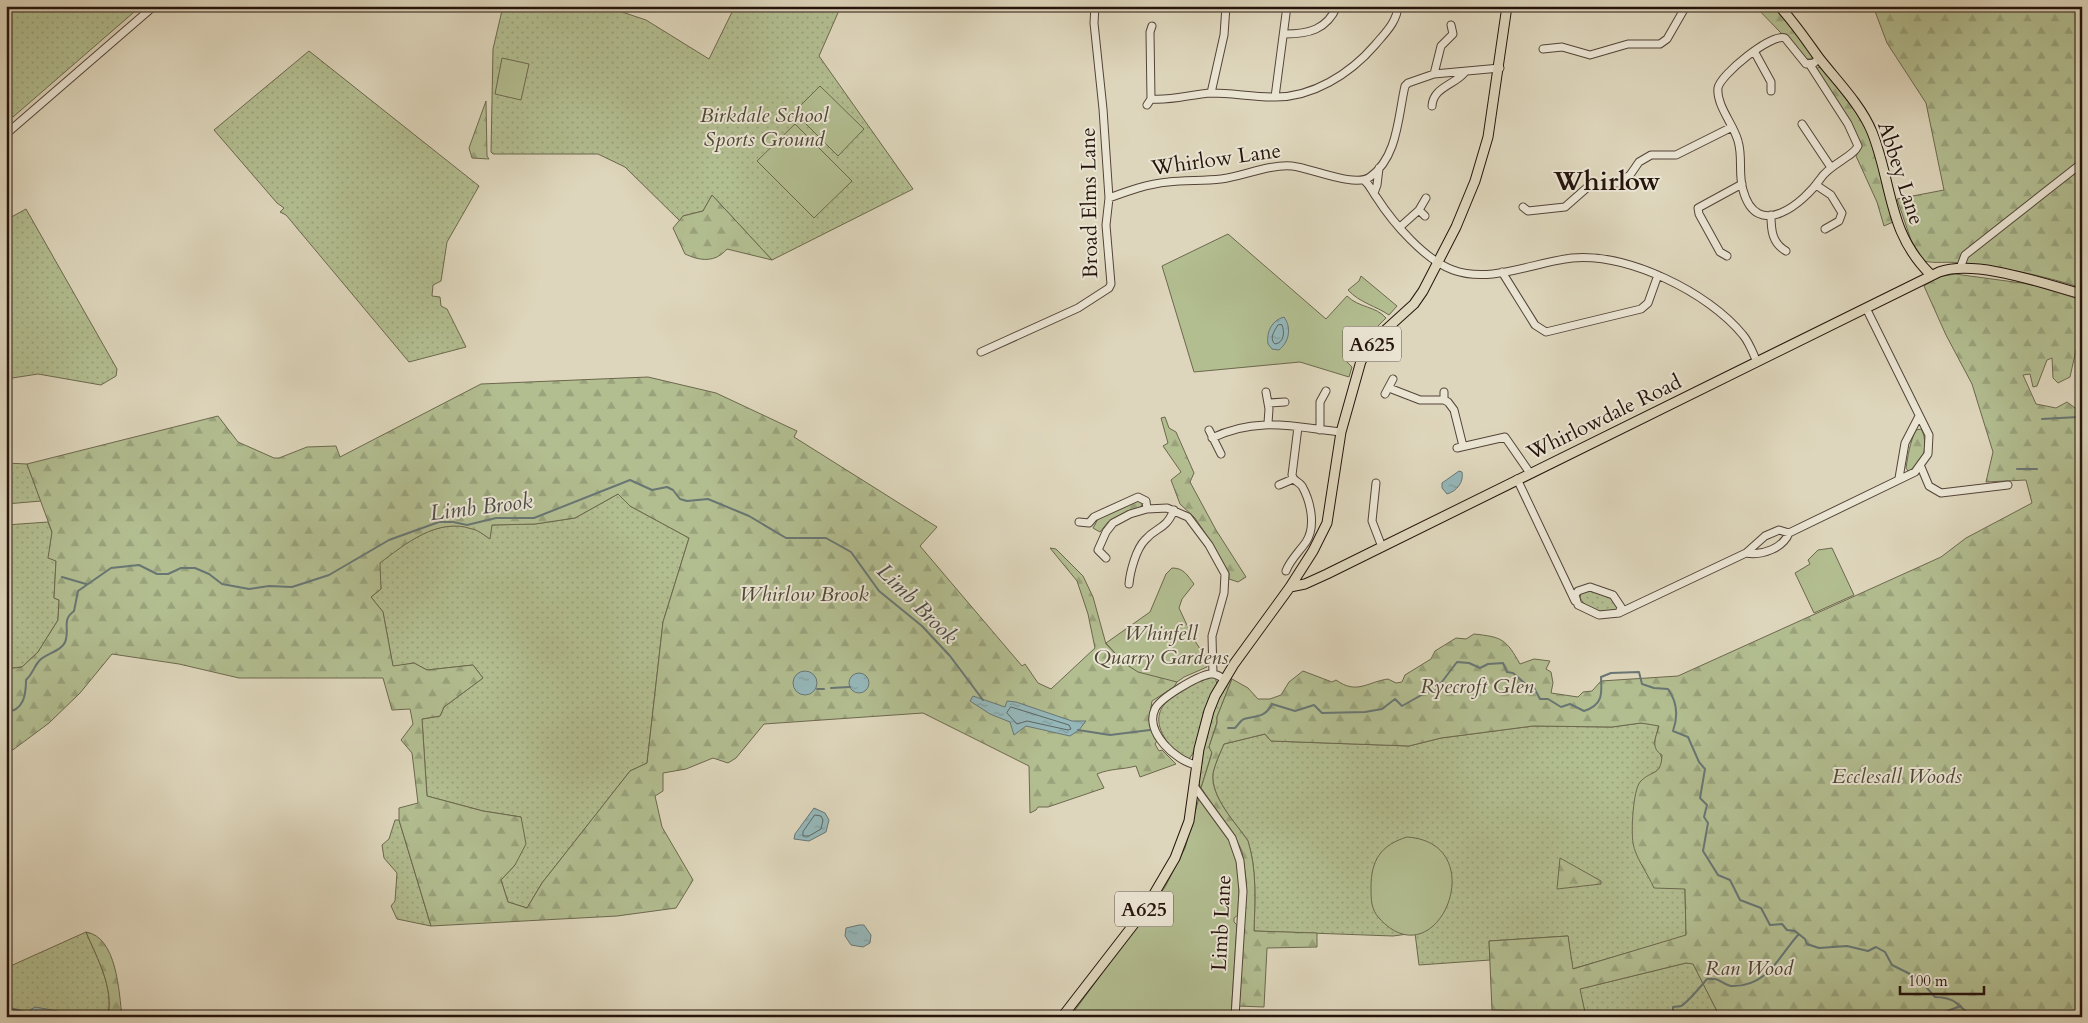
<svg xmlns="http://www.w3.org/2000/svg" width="2088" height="1023" font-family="Cardo,serif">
	<defs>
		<pattern id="grass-dots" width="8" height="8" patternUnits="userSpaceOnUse" patternTransform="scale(1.25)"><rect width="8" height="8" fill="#b2bd90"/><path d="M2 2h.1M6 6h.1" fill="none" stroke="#99a27b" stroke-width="1.8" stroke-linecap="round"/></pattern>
		<pattern id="forest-firs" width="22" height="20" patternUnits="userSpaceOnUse" patternTransform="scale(1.25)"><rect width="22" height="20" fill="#b2bd90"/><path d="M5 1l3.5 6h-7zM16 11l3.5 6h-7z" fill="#99a27b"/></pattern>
		<pattern id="water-ripples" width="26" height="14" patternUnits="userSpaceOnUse" patternTransform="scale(1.25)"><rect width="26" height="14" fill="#95b7b9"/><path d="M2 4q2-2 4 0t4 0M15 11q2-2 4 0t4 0" fill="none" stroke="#809c9e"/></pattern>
	</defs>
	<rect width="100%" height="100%" fill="#ded6bc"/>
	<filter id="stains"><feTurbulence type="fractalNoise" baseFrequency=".004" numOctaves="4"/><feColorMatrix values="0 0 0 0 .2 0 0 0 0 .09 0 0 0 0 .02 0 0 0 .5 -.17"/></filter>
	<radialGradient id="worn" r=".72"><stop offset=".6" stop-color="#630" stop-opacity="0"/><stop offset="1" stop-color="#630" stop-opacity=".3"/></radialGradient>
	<!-- grass -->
	<path fill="url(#grass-dots)" stroke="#6c684e" d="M6 6H141L13 117 6 109Z
		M503 6H604L646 20 709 59 735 6H841L819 56 913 189 772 260 712 195 703 211 683 216 680 221 625 167 598 154H493L491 152 493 49Z
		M309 51 479 186 447 242 441 281 433 285 432 296 440 297 441 306 447 309 466 347 409 362 286 215 280 212 284 208 277 203 214 130Z
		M26 209 117 369 116 376 101 385 38 374 6 379V220Z
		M6 463 27 464 41 501 6 504Z
		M618 494 630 506 689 538 663 622 647 763 630 771 542 883 527 908 508 902 501 880 515 865 521 817 483 811 427 796 422 719 440 716 444 707 483 678 473 665 427 670 414 663 393 667 383 612 371 597 381 589 379 563C405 543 437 518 472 528 478 530 484 535 489 538L492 525 535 524 575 518Z
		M48 522 52 532 49 557 56 561 54 598 59 600 58 620 38 652 22 667 6 669V525Z
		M1586 590C1600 592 1610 594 1618 606L1616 611C1602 613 1588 611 1580 598L1581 593Z
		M1210 676 1215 677 1217 684 1194 752 1189 759C1179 756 1172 748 1166 740 1142 703 1183 691 1210 676Z
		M1228 677 1232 679 1217 717V722L1209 747 1212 752 1201 788 1197 780C1200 765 1203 751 1204 737 1207 716 1220 695 1228 677Z
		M1641 723 1659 725 1654 744C1668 763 1663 768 1644 779L1685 889 1686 936 1572 969 1568 936 1489 941 1490 960 1419 965 1415 933 1393 936 1254 931C1255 901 1257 870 1248 841 1236 823 1210 797 1213 773 1215 764 1220 753 1224 744L1265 734 1271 741 1409 746 1441 738 1533 726 1612 727Z
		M395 820H399L431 926 397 919 391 906 395 901 397 873 384 858 382 845 389 839Z
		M86 932C97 958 114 987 108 1017H70L63 1012 31 1016 33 1017H6V968Z
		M1686 963H1693L1720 1017H1586L1579 989Z"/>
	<!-- forest -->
	<path fill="url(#forest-firs)" stroke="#6c684e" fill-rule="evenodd" d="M1755 6H1774L1813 56 1811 59H1806Z
		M1873 6H2082V288C2042 275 2001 267 1959 263 1947 261 1936 264 1924 261L1911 240 1897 199 1944 190 1926 103 1887 43Z
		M1819 67 1823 68 1857 114 1872 140 1893 222 1884 226 1877 202 1856 156 1860 150V143L1815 70Z
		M486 101 487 156 489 159 472 158 469 148Z
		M712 195 772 260 727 249C715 263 700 261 685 254L673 228 683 216 703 211Z
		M1955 274 2029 284 2082 300V340L2076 350 2070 377 2058 383 2053 378 2052 358 2047 360 2037 386 2033 387 2030 374 2023 375 2036 404 2056 408 2067 402 2082 413V1017H1720L1693 964 1686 963 1580 989 1586 1017H1568L1547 1012 1492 1010 1489 941 1568 936 1573 969 1686 935 1685 889 1654 888C1648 874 1635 857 1633 843 1631 831 1633 791 1640 782 1652 769 1661 777 1662 755 1650 748 1656 737 1659 726L1641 723 1612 727 1533 726 1441 738 1409 746 1271 741 1265 734 1224 744C1220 753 1215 764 1213 773 1210 797 1236 823 1248 841 1257 870 1255 901 1254 931L1317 933V947L1267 948 1264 1007 1237 1006 1246 880 1242 851 1235 837 1201 788 1212 753 1209 747 1217 723V717L1232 679 1248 688 1258 699H1270L1281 695 1289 682 1303 671 1332 682 1336 680C1357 695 1367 682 1388 679L1396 683 1402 682 1405 675 1431 659 1435 651 1456 638 1466 639 1474 634C1502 637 1506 639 1520 664L1534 659 1550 661 1546 669 1551 672 1553 683 1551 693 1578 697 1583 692 1592 691 1601 681 1678 676 1941 557 1966 538 2032 503 2026 480 1986 482 1993 452 1972 384 1946 335 1924 286 1938 277Z
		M648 377 716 393 797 431 794 437 937 527 920 546 1022 666 1025 664 1038 683 1051 689 1095 648 1088 614 1077 581 1050 548 1056 549 1083 576 1093 597 1106 644 1124 663 1177 682 1174 687 1152 701 1149 720 1158 739 1155 744 1159 751 1162 750 1176 764 1140 777 1136 766C1121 770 1112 768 1097 774L1104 788 1048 807H1038L1036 810 1030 813 1029 766 923 713 764 724 736 758 728 763 713 758 686 769 663 773V791L655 796 662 827 693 880 676 908 617 916 431 926 399 820V808L418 803 412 753 401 740 413 724 410 709 392 710 383 678H239L179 664 112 654 80 693 49 723 6 755V669L22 667 38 652 58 620 59 600 54 598 56 561 48 558 52 532 27 464 218 416 238 442 274 458H279L307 447 336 446 340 457 481 384ZM618 494 630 506 689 538 663 622 647 763 630 771 542 883 527 908 508 902 501 880 515 865 526 844 521 817 483 811 427 796 422 719 440 716 444 707 483 678 473 665 427 670 414 663 393 666 383 612 371 597 381 589 380 563C405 544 438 517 472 529 478 530 484 535 490 539L492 525 535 524 575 518Z
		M1165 417 1169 428 1176 432 1194 473 1190 482 1216 530 1246 577 1238 582 1229 579V573L1205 533 1195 518 1180 504 1171 480 1181 472 1163 446 1168 443 1161 418Z
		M1921 429C1929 441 1924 469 1908 471L1906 468C1908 455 1910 442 1916 430Z
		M1137 501H1142V505L1139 508 1108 522 1100 532 1093 528 1098 519Z
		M1560 858 1601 881V884L1557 889Z
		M86 932C117 937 119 992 122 1017H108C114 987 97 958 86 932Z"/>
	<!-- garden -->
	<path fill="#b2bd90" stroke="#6c684e" d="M502 58 529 64 521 100 495 94Z
		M820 86 864 129 838 156 794 112Z
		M795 124 852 181 814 218 757 161Z
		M1228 234 1326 319 1347 296C1359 308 1376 306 1386 318L1368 336 1358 352 1354 351 1349 354 1347 362 1352 367 1349 377 1300 362 1194 372 1162 266Z
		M1361 276 1397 306 1389 315C1376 306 1360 303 1348 290L1359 281Z
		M1832 548 1854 595 1814 613 1795 573 1810 564 1808 560 1818 550Z
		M1172 568C1184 568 1187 575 1194 584L1182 599 1179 608 1193 638 1208 661 1207 667 1184 677 1177 682 1138 672 1124 663 1106 643 1150 612 1166 574Z
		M1199 798C1212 815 1228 833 1235 853 1242 872 1238 896 1238 915L1234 918V922L1237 925 1231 1017H1070L1165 887 1185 848Z
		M1407 837C1495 843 1437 983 1379 918 1371 909 1371 900 1371 887 1371 860 1381 845 1407 837Z"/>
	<!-- water -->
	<path fill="url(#water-ripples)" stroke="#687674" d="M1284 317C1292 328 1289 342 1279 350L1272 349 1268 344C1266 332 1272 320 1284 317Z
		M1459 471 1462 472C1464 482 1457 491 1447 494L1442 488V483Z
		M793 683a12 12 0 1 1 24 0a12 12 0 1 1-24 0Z
		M849 683a10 10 0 1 1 20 0a10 10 0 1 1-20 0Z
		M973 696 1005 707 1007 701 1016 702 1072 721H1086L1079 730 1070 736 1026 726 1014 735 1010 722 990 714 970 701Z
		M814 808 825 813 829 820 826 832 809 841 794 839 795 834Z
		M859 925H864L871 935 870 943 863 947 851 945 845 936 846 928Z
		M35 1007 63 1012 70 1017H33L30 1010Z"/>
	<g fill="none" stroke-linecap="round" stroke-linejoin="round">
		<!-- shore -->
		<path stroke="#5d6662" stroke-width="1" d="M1282 325C1285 332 1284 343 1275 344 1269 339 1274 331 1278 325Z
			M1011 707 1069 725 1071 729 1068 730 1027 721 1017 724 1007 713Z
			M815 815 821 816 823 820 821 829 809 836H803V832Z"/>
		<!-- stream -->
		<path stroke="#687674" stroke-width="2" d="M2042 419 2078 417
			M2017 469H2037
			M62 577 86 584
			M831 688 850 687
			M817 689H824
			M6 712C24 711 26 694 26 680 34 672 33 668 39 661 46 653 64 651 66 639 69 627 62 620 74 611L78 591 111 568 139 565 157 574H168L181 568H195L209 574 222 584 249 589 269 586 292 587 329 575 389 540 425 527 439 522H453L467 525 496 518H534L630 480 652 490 667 487 673 490 680 499 687 501 708 499 749 516 786 538H826L851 552 879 591 922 626 950 656 983 700
			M1228 728H1235C1238 725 1241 720 1244 719 1256 716 1266 717 1272 704L1295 711 1314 705 1322 713 1365 712 1382 709 1395 699 1402 706 1425 693 1435 691 1457 662 1469 663 1480 668 1488 664 1503 663 1507 672 1513 673 1529 687 1533 686 1540 699H1548L1561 707 1570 704 1584 711C1603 705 1602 694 1601 677L1611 673 1639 672 1642 684 1654 688 1668 689C1678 703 1678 717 1673 731L1688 737 1699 762 1705 769 1700 798 1707 805 1704 817 1708 823 1703 851 1718 875 1730 880 1740 900 1761 908 1770 925 1782 924 1787 930 1795 931 1805 939 1807 944 1819 948 1847 946 1868 951 1876 947 1885 952 1892 965 1918 978 1935 997C1958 998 1956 1005 1973 1017
			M1078 730 1110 735 1150 730
			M6 1007 30 1013
			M1666 1017 1673 1012V1007C1676 1006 1678 1007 1681 1006 1687 1003 1702 985 1707 979 1709 979 1712 979 1715 979 1721 980 1726 986 1733 986 1768 986 1779 956 1798 935
			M1930 1017 1961 1006"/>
		<defs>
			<path id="minor" d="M1285 34C1308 34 1327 30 1337 6
				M1543 49 1562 47 1590 55 1628 44H1660L1667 39 1686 6
				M1754 51 1771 82V91
				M1810 65 1848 124 1858 146C1853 157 1830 164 1821 178 1804 203 1757 242 1743 190 1738 174 1743 157 1738 141 1734 125 1716 105 1718 88 1720 75 1771 33 1785 38L1806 64 1814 63 1819 58
				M1434 74 1441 46 1453 34 1451 25
				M1211 93 1224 35 1226 6
				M1275 97 1287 6
				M1151 99 1150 32 1152 26
				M1147 105 1151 99C1172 101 1191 94 1212 93 1232 93 1252 97 1273 97 1312 98 1350 74 1375 45 1385 33 1397 22 1398 6
				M1432 106C1433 87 1455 85 1465 72
				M1802 124 1830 166
				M6 134 154 6
				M1364 180C1371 186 1372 192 1377 198 1393 223 1425 260 1453 270 1491 284 1534 262 1572 258 1628 253 1708 292 1743 335 1749 342 1753 353 1757 362
				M1816 185 1831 195 1842 213 1839 221 1825 229
				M1374 193 1377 185 1379 168
				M1109 198C1128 191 1147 184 1168 182 1185 180 1203 181 1221 179 1244 176 1269 164 1292 166 1311 168 1355 188 1370 177 1398 157 1398 116 1405 86L1408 83 1434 74 1500 68
				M1523 207 1528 211 1565 207 1590 185 1618 183 1630 175 1639 162 1651 155H1676L1732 127
				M1419 210 1425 216
				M1771 215C1771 230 1772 243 1786 251
				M1400 227 1419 210 1426 198
				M1727 256 1720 252 1699 214 1698 208 1742 184
				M1960 268 1965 255 2082 163
				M1502 272 1535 325 1546 332 1641 309 1648 303 1658 275
				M981 352 1078 308 1109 288 1111 284 1106 225 1109 198 1103 109 1094 23 1095 6
				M1389 388 1420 400H1444L1448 402 1454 410 1463 446
				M1266 392 1269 409 1268 423
				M1385 394 1393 379
				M1444 400V392
				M1268 403 1285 402
				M1209 430 1221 454
				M1320 430V402L1326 391
				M1212 438C1257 416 1294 427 1341 432
				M1457 448 1505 437 1530 473
				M1921 467 1929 486 1941 493 2008 485
				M1899 478 1905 443 1919 416
				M1517 479 1575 601
				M1376 483 1372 521 1382 547
				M1279 485 1293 479
				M1079 522 1089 523 1094 517 1138 497 1146 501 1147 509
				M1789 533 1915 472 1928 454 1929 435 1866 308
				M1106 558 1098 550 1106 532 1113 523 1130 514 1147 509 1167 508 1188 517 1209 545 1225 574 1224 593 1212 636 1213 674
				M1286 571C1290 560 1299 552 1306 542 1316 527 1311 502 1302 486 1298 481 1293 481 1292 475L1298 427
				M1129 584C1130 572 1136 549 1145 540 1157 526 1165 531 1174 510
				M1590 587 1613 595 1621 607 1619 613 1599 615 1578 605 1575 595 1578 591Z
				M1619 613 1746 553 1765 536 1779 530 1789 533C1783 548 1762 556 1746 553
				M1196 765C1176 761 1144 732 1155 709 1160 698 1197 676 1210 674 1215 673 1219 676 1224 679
				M1194 786 1232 838 1240 861 1243 891 1235 1017"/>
			<path id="major" d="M1779 6C1794 22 1806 40 1819 58 1837 81 1861 105 1872 132 1893 185 1887 232 1931 275
				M1290 587 1305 584 1327 574 1939 272C1976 259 2044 284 2082 294
				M1062 1017 1144 911 1175 858 1189 821 1199 749 1209 711 1215 696 1234 664 1290 587 1313 551 1327 523 1341 432 1361 361 1381 334 1414 304 1423 291 1456 227 1475 181 1488 137 1507 6"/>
		</defs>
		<!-- minor casing -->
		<use href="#minor" stroke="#534438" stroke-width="9"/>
		<!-- major casing -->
		<use href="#major" stroke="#25140c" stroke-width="11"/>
		<!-- minor -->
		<use href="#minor" stroke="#eae4d3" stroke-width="7"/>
		<!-- major -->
		<use href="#major" stroke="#ded6bc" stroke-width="9"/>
	</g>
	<g text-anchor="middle" stroke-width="4" stroke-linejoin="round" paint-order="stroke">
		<!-- shield labels -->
		<g fill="#eae4d3" stroke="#605248" stroke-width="1">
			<rect x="1343" y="326.5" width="58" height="35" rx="4"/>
			<rect x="1115" y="891.5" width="58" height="35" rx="4"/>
		</g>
		<g font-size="20" font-weight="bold" fill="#25140c">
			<text x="1372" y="351">A625</text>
			<text x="1144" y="916">A625</text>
		</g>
		<!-- park labels -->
		<g font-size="21" font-style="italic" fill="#4f4734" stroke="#eae4d3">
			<text x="764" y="122">Birkdale School<tspan x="764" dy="24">Sports Ground</tspan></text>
			<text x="804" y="601">Whirlow Brook</text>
			<text x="1161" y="640">Whinfell<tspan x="1161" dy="24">Quarry Gardens</tspan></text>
			<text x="1477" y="693">Ryecroft Glen</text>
			<text x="1897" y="783">Ecclesall Woods</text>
			<text x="1749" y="975">Ran Wood</text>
		</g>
		<!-- street labels -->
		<g font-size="21" fill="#25140c" stroke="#eae4d3">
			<text transform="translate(1216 159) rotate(-8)" y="7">Whirlow Lane</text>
			<text transform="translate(1901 173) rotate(72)" y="7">Abbey Lane</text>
			<text transform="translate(1089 203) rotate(-91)" y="7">Broad Elms Lane</text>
			<text transform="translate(1604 417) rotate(-26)" y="7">Whirlowdale Road</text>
			<text transform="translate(1221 923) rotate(-87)" y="7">Limb Lane</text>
		</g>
		<!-- water labels -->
		<g font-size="22" font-style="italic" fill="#4c4d49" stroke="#eae4d3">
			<text transform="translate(481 506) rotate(-7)" y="8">Limb Brook</text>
			<text transform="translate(918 603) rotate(45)" y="8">Limb Brook</text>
		</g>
		<!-- district labels -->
		<g font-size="26" font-weight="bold" fill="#25140c" stroke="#eae4d3">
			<text x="1607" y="190">Whirlow</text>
		</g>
	</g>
	<!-- margin -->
	<rect width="2088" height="1023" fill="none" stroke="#ded6bc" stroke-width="25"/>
	<rect x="8" y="8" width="2073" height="1008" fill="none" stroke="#25140c" stroke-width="2.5"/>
	<rect x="12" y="12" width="2063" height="998" fill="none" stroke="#25140c"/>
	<!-- scale -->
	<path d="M1900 986v8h84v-8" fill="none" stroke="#25140c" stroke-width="2.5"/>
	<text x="1908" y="986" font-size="15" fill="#25140c" stroke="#eae4d3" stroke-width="4" paint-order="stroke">100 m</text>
	<rect width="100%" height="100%" filter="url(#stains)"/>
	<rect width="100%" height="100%" fill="url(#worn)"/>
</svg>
